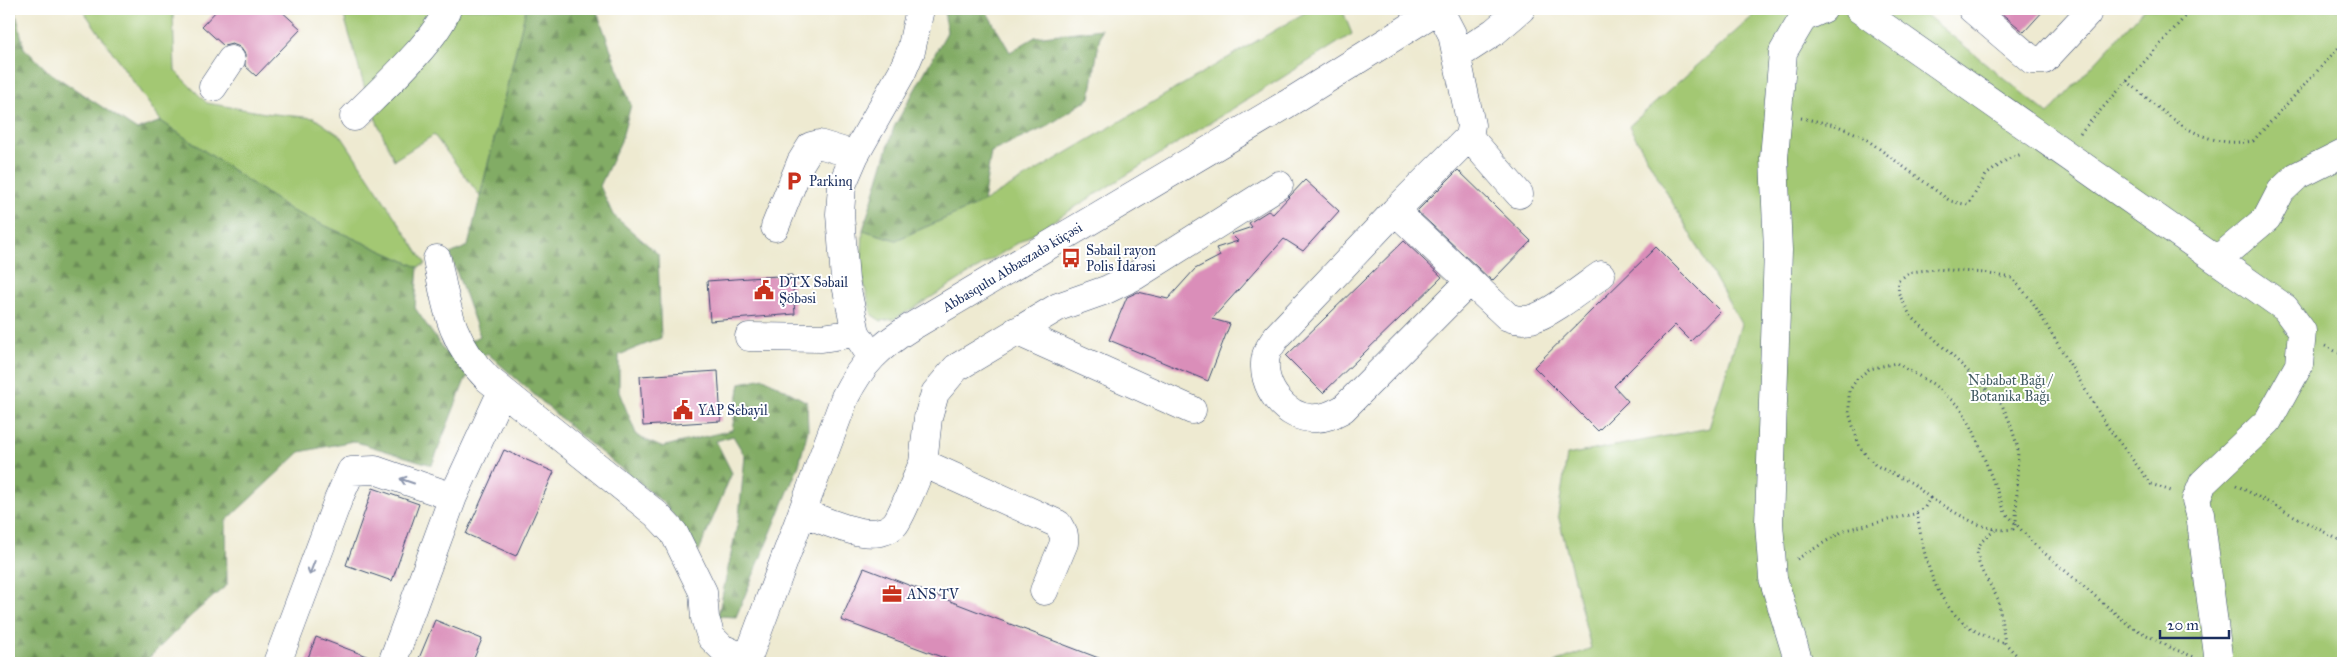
<svg xmlns="http://www.w3.org/2000/svg" width="2352" height="672" font-family="'IM FELL Great Primer',serif">
	<defs>
		<pattern id="forest-firs" width="22" height="20" patternUnits="userSpaceOnUse" patternTransform="scale(1.25)"><rect width="22" height="20" fill="#82ac65"/><path d="M5 1l3.5 6h-7zM16 11l3.5 6h-7z" fill="#6a8c56"/></pattern>
	</defs>
	<rect width="100%" height="100%" fill="#fff"/>
	<filter id="ink" filterUnits="userSpaceOnUse"><feTurbulence type="fractalNoise" baseFrequency=".02" numOctaves="2"/><feDisplacementMap in="SourceGraphic" scale="10" xChannelSelector="R" yChannelSelector="G"/><feConvolveMatrix kernelMatrix="1 2 1 2 8 2 1 2 1" color-interpolation-filters="sRGB"/></filter>
	<filter id="wash" filterUnits="userSpaceOnUse"><feTurbulence type="fractalNoise" baseFrequency=".0096" numOctaves="4" result="noise"/><feDisplacementMap in="SourceGraphic" scale="20" xChannelSelector="R" yChannelSelector="G"/><feGaussianBlur stdDeviation="1.12" result="paint"/><feColorMatrix in="noise" values="0 0 0 0 0 0 0 0 0 0 0 0 0 0 0 0 0 1.4 0 .05"/><feComposite in="paint" operator="in"/></filter>
	<g filter="url(#wash)">
		<rect width="100%" height="100%" fill="#eeead1"/>
		<!-- green -->
		<path fill="#a3c873" stroke="#5f7c68" d="M86 9H176L173 14 175 71 207 103 265 113 314 118 342 137 426 264 418 267 292 211 161 121 85 13Z
			M342 9H438L367 96Z
			M454 9H526L480 196 434 135 394 160 374 115Z
			M1311 9H1342L1352 34 914 308 894 319 881 321 872 315 861 272 863 230 896 240 983 202Z
			M1761 9H1919L2048 114 2144 9H2343V663H1554L1591 648 1558 515 1567 455 1709 428 1741 324 1629 126Z"/>
		<!-- forest -->
		<path fill="url(#forest-firs)" stroke="#4e6e62" d="M9 9H15L24 48 49 72 137 130 161 121 292 211 418 267 415 308 446 353 480 336 450 254 468 246 526 9H596L631 105 621 141 600 186 613 215 658 254 661 338 619 355V392L637 436 661 447 732 430 740 383 764 378 807 402 808 430 799 465 736 617 718 616 739 516 745 456 733 436 716 441 732 473 699 551 665 504 583 438 487 353 465 380 432 465 353 441 300 452 226 521 227 585 193 614 144 663H9Z
			M944 9H985L1010 52 1035 37 1101 29 1090 98 1046 127 991 152 983 202 896 240 863 230 894 127 947 32Z"/>
		<g id="blocks">
			<!-- building -->
			<path fill="#da8eb9" d="M218 9H279L301 29 256 76 245 66V54L240 47 232 44 224 46 202 26Z
				M1996 9H2045L2024 32Z
				M1458 170 1531 241 1492 281 1417 211Z
				M1305 180 1339 211 1303 251 1284 239 1212 319 1230 324 1208 381 1109 340 1127 297 1138 292 1168 299 1195 269 1220 256 1216 248 1238 241 1231 234 1252 227 1249 223 1268 211 1273 214Z
				M1404 241 1442 277 1323 393 1286 356Z
				M1656 247 1720 311 1691 341 1675 325 1614 386 1628 401 1598 431 1534 367Z
				M792 275 795 314 710 321 707 281Z
				M718 371 721 421 643 426 640 376Z
				M504 450 554 472 516 556 466 534Z
				M373 488 419 504 392 581 346 565Z
				M864 568 1109 662V663H958L841 620Z
				M435 620 482 639 472 663H417Z
				M316 637 377 660V663H306Z"/>
		</g>
	</g>
	<g filter="url(#ink)">
		<use href="#blocks" fill-opacity="0" stroke="#3b4b6f" stroke-width="1"/>
		<g fill="none" stroke-linecap="round" stroke-linejoin="round">
			<defs>
				<path id="minor" d="M1439 9 1452 34 1471 125 1469 137 1395 211 1277 336C1274 342 1267 349 1266 356 1259 385 1286 421 1317 418 1327 418 1335 413 1343 409L1469 282
					M1859 9 2285 308 2302 331 2299 365 2268 421 2203 483 2196 500 2200 514 2219 663
					M1972 9 2032 60H2044L2087 14 2086 9
					M1457 56 1494 32 1521 9
					M213 87 231 60
					M354 117C379 92 437 40 447 9
					M1469 137 1519 194
					M1395 211 1508 317C1516 320 1523 321 1531 319 1549 315 1584 287 1601 275
					M775 227 801 162 811 146 819 144 855 155
					M437 259C447 309 450 341 488 379L656 514 674 533 703 592 705 618 711 637 722 648 747 659
					M2217 260 2267 218 2281 191 2297 176 2343 153
					M1016 331 1192 410
					M749 337 822 338 856 333
					M871 356 856 333 845 280 840 214 842 185 855 155 902 72 911 51 920 9
					M923 463 928 418 935 393 956 368 1058 307 1106 290 1135 276 1279 185
					M803 513C827 521 874 546 895 524 902 516 917 476 923 463L1058 524 1064 535V543L1044 591
					M277 663 338 500 351 471 375 470 453 497
					M392 663 453 497 502 391
					M746 663 845 397C862 363 879 347 911 327L1287 104 1439 9
					M1799 663 1773 578 1769 523 1778 250 1774 158 1783 52 1803 18 1823 9"/>
			</defs>
			<!-- minor casing -->
			<use href="#minor" stroke="#3b4b6f" stroke-width="29"/>
			<!-- path -->
			<path stroke="#3b4b6f" stroke-width="3" stroke-dasharray="1 4" stroke-linecap="butt" d="M2127 81C2165 113 2199 150 2253 141L2343 43
				M1801 118 1835 125 1862 136 1950 201 1968 205 1986 175 2008 159 2022 154
				M2080 133 2192 9
				M2325 346 2343 355
				M2236 485 2343 542
				M1930 498C1955 511 1983 534 2013 529L2016 523 2018 448 2009 420 2001 403 1910 315 1898 292 1899 280 1910 272 1936 269 1984 273 2012 278 2032 301 2107 426 2151 484 2174 492
				M1917 513C1926 572 1940 626 2005 643
				M1995 530 1981 542 1977 551 1979 563 1982 571 1998 599 2005 643 2024 663
				M1797 559 1845 530 1914 514 1925 507 1930 498 1912 483 1875 465 1860 448 1849 413V391L1857 379 1869 369 1896 363 1933 384 1961 408 1974 432 2005 512 2035 545 2130 626 2169 647 2194 657
				M2338 663 2343 661"/>
			<!-- minor -->
			<use href="#minor" stroke="#fff" stroke-width="28"/>
		</g>
		<!-- one-way arrows -->
		<defs><path id="oneway-shaft" d="M-6 0H5M1.5-3L5.5 0L1.5 3" fill="none" stroke-width="1.6" stroke-linecap="round" stroke-linejoin="round" transform="scale(1.25)"/></defs>
		<g stroke="#8d97ae">
			<use href="#oneway-shaft" transform="translate(407 481) rotate(-161)"/>
			<use href="#oneway-shaft" transform="translate(312 568) rotate(111)"/>
		</g>
	</g>
	<!-- icons -->
	<defs>
		<symbol id="parking-bare" viewBox="-9 -9 18 18"><path d="M-3.5-5.5H1a3.5 3.5 0 0 1 0 7H-1V5.5H-3.5ZM-1-3.4V-.6H.8a1.4 1.4 0 0 0 0-2.8Z" fill="#c8321e" stroke="#fff" stroke-width="2.5" paint-order="stroke"/></symbol>
		<symbol id="bus-bare" viewBox="-9 -9 18 18"><path d="M-5-6H5V4H4V6H2V4H-2V6H-4V4H-5ZM-3.5-4V0h7V-4ZM-3.5 1.2v1.5H-2V1.2ZM2 1.2v1.5H3.5V1.2Z" fill="#c8321e" stroke="#fff" stroke-width="2.5" paint-order="stroke"/></symbol>
		<symbol id="civic-bare" viewBox="-9 -9 18 18"><path d="M-.6-6.5H3V-4.5H.6V-3L4-1V1h2V6H-6V1h2V-1L-.6-3ZM-1.2 2.5V6h2.4V2.5Z" fill="#c8321e" stroke="#fff" stroke-width="2.5" paint-order="stroke"/></symbol>
		<symbol id="office-bare" viewBox="-9 -9 18 18"><path d="M-6-3h4V-5.5h4V-3h4V5H-6ZM-1-4.5V-3h2v-1.5ZM-6 0V1H6V0Z" fill="#c8321e" stroke="#fff" stroke-width="2.5" paint-order="stroke"/></symbol>
	</defs>
	<g fill-rule="evenodd">
		<use href="#parking-bare" x="780" y="167" width="28" height="28"/>
		<use href="#bus-bare" x="1057" y="244" width="28" height="28"/>
		<use href="#civic-bare" x="750" y="276" width="28" height="28"/>
		<use href="#civic-bare" x="669" y="396" width="28" height="28"/>
		<use href="#office-bare" x="878" y="580" width="28" height="28"/>
	</g>
	<g text-anchor="middle" stroke-width="4" stroke-linejoin="round" paint-order="stroke">
		<!-- poi labels -->
		<g font-size="14" fill="#1b2f5e" stroke="#fff" text-anchor="start">
			<text x="809" y="186">Parkinq</text>
			<text x="1086" y="255">Səbail rayon<tspan x="1086" dy="16">Polis İdarəsi</tspan></text>
			<text x="779" y="287">DTX Səbail<tspan x="779" dy="16">Şöbəsi</tspan></text>
			<text x="698" y="415">YAP Sebayil</text>
			<text x="907" y="599">ANS TV</text>
		</g>
		<!-- street labels -->
		<g font-size="14" fill="#1b2f5e" stroke="#fff">
			<text transform="translate(1012 267) rotate(-31)" y="5">Abbasqulu Abbaszadə küçəsi</text>
		</g>
		<!-- park labels -->
		<g font-size="14" fill="#445d64" stroke="#fff">
			<text x="2010" y="385">Nəbabət Bağı /<tspan x="2010" dy="16">Botanika Bağı</tspan></text>
		</g>
	</g>
	<!-- margin -->
	<rect width="2352" height="672" fill="none" stroke="#fff" stroke-width="30"/>
	<!-- scale -->
	<path d="M2160 630v8h69v-8" fill="none" stroke="#1b2f5e" stroke-width="2.5"/>
	<text x="2167" y="630" font-size="15" fill="#1b2f5e" stroke="#ffffff" stroke-width="4" paint-order="stroke">20 m</text>
</svg>
